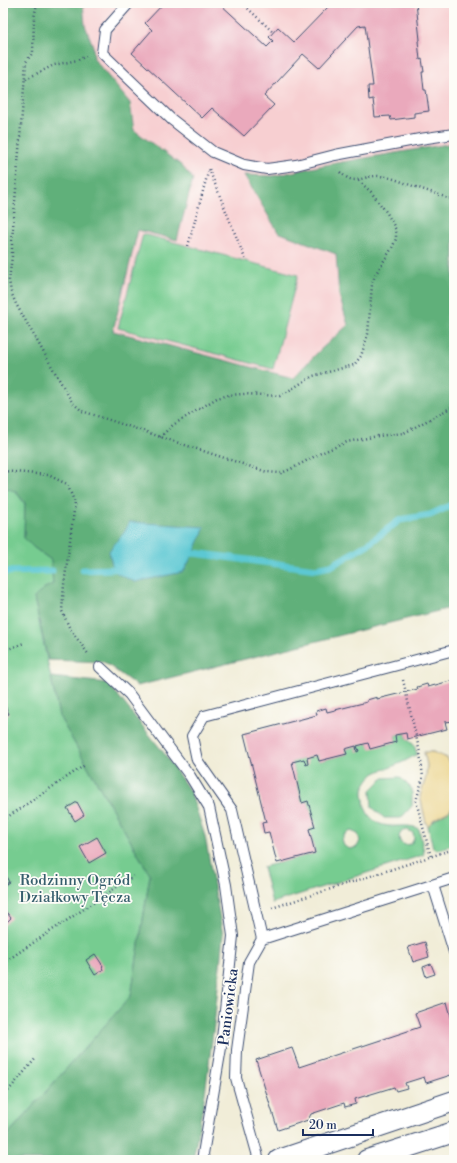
<svg xmlns="http://www.w3.org/2000/svg" width="457" height="1163" font-family="'Libre Bodoni',serif">
	<rect width="100%" height="100%" fill="#fdfcf7"/>
	<filter id="ink" filterUnits="userSpaceOnUse"><feTurbulence type="fractalNoise" baseFrequency=".025" numOctaves="2"/><feDisplacementMap in="SourceGraphic" scale="8" xChannelSelector="R" yChannelSelector="G"/><feConvolveMatrix kernelMatrix="1 2 1 2 8 2 1 2 1" color-interpolation-filters="sRGB"/></filter>
	<filter id="wash" filterUnits="userSpaceOnUse"><feTurbulence type="fractalNoise" baseFrequency=".012" numOctaves="4" result="noise"/><feDisplacementMap in="SourceGraphic" scale="16" xChannelSelector="R" yChannelSelector="G"/><feGaussianBlur stdDeviation="0.9" result="paint"/><feColorMatrix in="noise" values="0 0 0 0 0 0 0 0 0 0 0 0 0 0 0 0 0 1.4 0 .05"/><feComposite in="paint" operator="in"/></filter>
	<g filter="url(#wash)">
		<rect width="100%" height="100%" fill="#f1edd8"/>
		<!-- built -->
		<path fill="#f7cfd1" d="M3 3H454V415L82 464Z"/>
		<!-- green -->
		<path fill="#76cc90" stroke="#487e77" fill-rule="evenodd" d="M143 234 298 275 273 369 118 328Z
			M3 486 16 492 25 504 24 538 33 547 51 560 53 584 43 589 34 598 59 716 150 875 131 996 3 1140Z
			M406 733 407 739 414 745 417 754C408 760 399 764 389 768 385 769 379 771 375 773 370 776 364 785 363 791 363 794 363 797 364 800 364 809 370 819 378 823 392 830 406 822 419 829L424 852 423 855 272 903 263 867 315 853 309 829 314 827 308 801 302 803 292 762 317 755 319 761 347 754 345 749 356 746 357 751H359L357 746 368 743 370 748 396 742 395 735ZM408 830 413 833 414 839 411 844 405 845 400 842 399 836 402 831ZM351 831 358 834 360 841 357 847 350 849 344 846 342 840 345 834Z
			M400 777 412 789V806L401 818H384L372 807 371 790 383 778Z
			M454 805V844L437 850 433 848 428 826C435 817 447 814 454 805Z"/>
		<!-- forest -->
		<path fill="#60b07a" stroke="#3e706c" d="M3 3H83L85 25 93 46 94 59 130 103 134 130 181 165 193 179 177 240 138 230 113 331 293 378 319 351 348 325 339 295 336 254 278 232 244 175 273 176 330 164 454 143V607L137 686 104 662 48 660 34 598 43 589 53 584 51 560 33 547 24 538 25 503 16 492 3 486Z
			M51 677 108 683 164 753 191 793 205 836 223 935 215 1017 205 1094 193 1160H3V1140L131 996 150 875 59 716Z"/>
		<!-- sand -->
		<path fill="#eeda9e" stroke="#84847e" d="M424 752H433L447 758 454 769V805L449 811 433 820 428 826 426 823 420 796 426 777 427 765Z"/>
		<!-- water -->
		<path fill="#5cc8d3" stroke="#3c7c98" d="M130 522 205 527 194 553 183 572 135 582 118 574 113 569 109 551 122 535Z"/>
		<g fill="none" stroke-linecap="round" stroke-linejoin="round">
			<!-- stream -->
			<path stroke="#5cc8d3" stroke-width="7" d="M185 555 194 553 316 569 331 566 368 544 400 520 430 515 454 504
				M83 570 113 569 122 568
				M3 572 52 571"/>
		</g>
		<g id="blocks">
			<!-- building -->
			<path fill="#eaa9bc" d="M164 3H219L267 47 273 41 269 37 278 27 294 42 329 6 326 3H416L420 40 418 41 420 60 422 59 424 72H422L424 90H426L429 111 414 113V117L391 120 390 116 375 117 373 99 369 100 368 86H373L365 25 358 26 319 68 303 54 264 96 274 105 244 136 212 108 202 118 132 53 152 30 145 23Z
				M454 680V721L445 722 447 729 407 739 406 733 395 735 396 742 370 749 368 743 357 746 359 751 357 752 356 746 345 749 347 754 319 761 317 755 307 758 308 764 306 765 304 759 292 762 302 803 308 801 315 827 309 829 315 853 277 863 269 832 264 833 262 823 266 822 244 734 317 715 316 711 326 708 327 712 367 702V700L377 697V699L418 689 417 687 427 684 428 687Z
				M4 704 9 714 3 716V705Z
				M77 802 84 815 75 821 67 808Z
				M97 837 106 853 89 863 80 847Z
				M3 871 9 882 3 886Z
				M3 908 11 918 3 926Z
				M425 942 429 957 413 962 408 947Z
				M95 954 103 966 102 967 103 970 95 975 86 960Z
				M431 964 435 974 426 977 423 967Z
				M447 1002 454 1027V1074L426 1083 424 1077 405 1083 407 1088 396 1091 394 1087 355 1099 356 1104 345 1107 344 1103 311 1114 308 1120 278 1130 256 1060 292 1048 299 1067 420 1027 415 1013Z"/>
		</g>
	</g>
	<g filter="url(#ink)">
		<use href="#blocks" fill-opacity="0" stroke="#3b4c70" stroke-width="1"/>
		<g fill="none" stroke-linecap="round" stroke-linejoin="round">
			<defs>
				<path id="lane" d="M129 3 105 30 102 53 171 119 213 152 244 165 267 169 296 165 335 155 420 139 454 134
					M100 667 129 694 190 776 209 807 226 885 233 936 221 1048 203 1154 204 1160
					M433 885 454 952
					M262 939 232 810 197 760 192 736 204 716 454 650
					M259 1160 236 1078 237 1050 249 962 262 939 454 878"/>
				<path id="street" d="M279 1160 454 1101
					M367 1160 454 1132"/>
			</defs>
			<!-- lane casing -->
			<use href="#lane" stroke="#3b4c70" stroke-width="12"/>
			<!-- street casing -->
			<use href="#street" stroke="#3b4c70" stroke-width="22"/>
			<!-- path -->
			<path stroke="#3b4c70" stroke-width="2.5" stroke-dasharray="1 3" stroke-linecap="butt" d="M37 3 34 18 33 52 26 62 12 240V256L9 280 11 292 16 304 72 402 82 411 267 472 281 473 291 469 321 453 347 442 378 436 404 433 454 406
				M242 3 273 32
				M26 79 54 65 78 60 86 56
				M340 172C355 187 361 176 377 176 388 176 400 181 410 185 425 190 439 195 454 200
				M188 246 209 169 246 261
				M160 437 173 425 217 398 229 395 245 394 280 396 313 376 354 365 361 356 368 334 372 285 375 275 392 248 396 239V230L387 213 371 192 358 180
				M3 471 48 475 67 484 75 503 64 585 62 611 70 629 89 655
				M3 651 24 643
				M403 680 420 753 423 777 416 801 431 857
				M3 820 85 765
				M272 908 454 849
				M3 963 135 875
				M3 1097 36 1058"/>
			<!-- lane -->
			<use href="#lane" stroke="#fff" stroke-width="10"/>
			<!-- street -->
			<use href="#street" stroke="#fff" stroke-width="20"/>
		</g>
	</g>
	<g text-anchor="middle" stroke-width="3.5" stroke-linejoin="round" paint-order="stroke">
		<!-- park labels -->
		<g font-size="15" fill="#365e6d" stroke="#fdfcf7">
			<text x="75" y="885">Rodzinny Ogród<tspan x="75" dy="17">Działkowy Tęcza</tspan></text>
		</g>
		<!-- street labels -->
		<g font-size="15" fill="#1b2f5e" stroke="#fdfcf7">
			<text transform="translate(228 1007) rotate(-83)" y="5">Paniowicka</text>
		</g>
	</g>
	<!-- margin -->
	<rect width="457" height="1163" fill="none" stroke="#fdfcf7" stroke-width="16"/>
	<!-- scale -->
	<path d="M303 1129v6h70v-6" fill="none" stroke="#1b2f5e" stroke-width="2"/>
	<text x="309" y="1129" font-size="12" fill="#1b2f5e" stroke="#fdfcf7" stroke-width="3" paint-order="stroke">20 m</text>
</svg>
